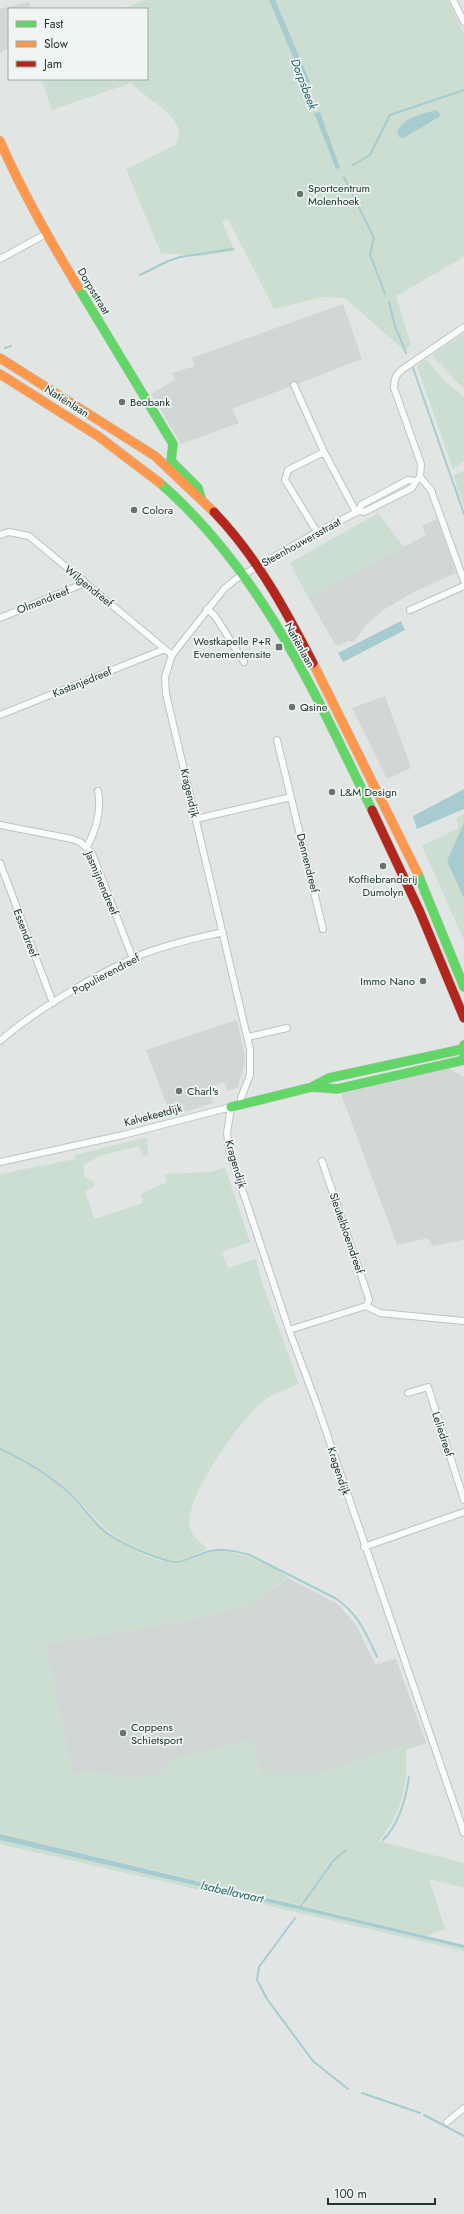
<svg xmlns="http://www.w3.org/2000/svg" width="464" height="2214" font-family="Jost,sans-serif">
	<rect width="100%" height="100%" fill="#e1e6e4"/>
	<!-- built -->
	<path fill="#d0d7d4" d="M29 2 31 9H9V48L0 53V9Z
		M343 304 362 359 232 409 239 423 181 444 151 394 175 380 172 373 195 366 192 358Z
		M437 519 456 573 414 592 383 610 366 625 354 642 348 641 339 646 335 644 308 597 426 535 422 526Z
		M385 696 411 768 387 779 352 708Z
		M237 1020 245 1057 244 1066 238 1087 228 1091 224 1082 208 1087 213 1103 171 1116 146 1050Z
		M448 1068 464 1077V1240L432 1246 428 1238 397 1245 341 1094 365 1085Z
		M288 1578 338 1604 356 1625 375 1664 396 1659 426 1743 405 1745 319 1774H260L253 1743 171 1759 159 1775 132 1778 89 1772 72 1773 45 1644 180 1621 234 1609 275 1588Z"/>
	<!-- green -->
	<path fill="#ccded1" d="M145 0H448L464 34V257L396 296 411 345 404 350 345 298 323 297 274 309 228 219 222 222 235 251 200 256 161 253 126 169 175 145C193 120 145 99 131 83L52 110 41 79H147V9H122Z
		M464 333V389L432 355Z
		M426 359 444 380 464 397V461L453 469 417 366Z
		M464 471V507L453 475Z
		M378 513 404 547 308 597 290 563Z
		M464 814V940L422 846 459 828 456 818Z
		M147 1137 148 1155 143 1156 139 1146 100 1156 83 1165 85 1178 95 1182 94 1187 85 1191 94 1219 143 1203 141 1194 167 1182 165 1174 210 1172 225 1167 250 1242 222 1252 228 1268 256 1259 263 1285 299 1384C288 1389 273 1393 263 1401 241 1419 183 1499 190 1528 192 1537 202 1542 207 1549 197 1554 185 1560 173 1560 155 1560 115 1539 103 1526 91 1515 81 1501 69 1491 47 1472 26 1460 0 1448V1174L75 1159V1155Z
		M0 1450C20 1460 39 1470 57 1484 74 1498 86 1516 102 1530 116 1542 148 1558 166 1562 182 1565 195 1556 210 1552 231 1548 274 1563 288 1578L254 1602 234 1609 180 1621 45 1644 72 1773 89 1772 132 1778 159 1775 171 1759 248 1740 253 1743 260 1774H319L401 1745 426 1743 406 1750C408 1788 402 1811 379 1841L464 1863V1888L429 1879 445 1929 427 1936 304 1906 305 1903 302 1902 300 1905 0 1834Z
		M0 1840 464 1948V1951L0 1844Z"/>
	<!-- water -->
	<path fill="#a6ccd0" d="M269 0H275L310 82 305 85Z
		M436 110 440 114 439 117 403 138 399 137 397 132C404 117 422 114 436 110Z
		M320 112 340 168 336 169 314 113Z
		M401 621 405 630 343 662 338 653Z
		M464 789V809L417 829 413 816Z
		M464 823V898L447 861Z
		M0 1834 464 1945V1948L0 1840Z"/>
	<g fill="none" stroke-linecap="round" stroke-linejoin="round">
		<!-- stream -->
		<path stroke="#a6ccd0" stroke-width="2" d="M353 165 370 155 390 115 464 90
			M344 177 374 238 370 254 385 294
			M140 275 168 261 180 257 233 249
			M389 302 395 326 406 353
			M5 348 11 346
			M413 368 464 514
			M0 1449C26 1461 48 1474 69 1493 81 1504 90 1518 102 1529 119 1544 146 1554 168 1561 183 1565 197 1553 211 1551 224 1548 237 1551 250 1555L335 1598C358 1613 366 1633 377 1657
			M383 1840C399 1824 406 1798 409 1777
			M301 1906 334 1860 346 1850
			M295 1918 259 1967 257 1980 267 1999 313 2061 348 2089
			M362 2093 420 2113
			M424 2115 464 2136"/>
		<defs>
			<path id="street" d="M453 0 464 22
				M0 259 46 234
				M294 385 324 452 288 470 285 480 317 532
				M324 452 356 512
				M420 477 431 490 464 581
				M359 511 361 505 408 480 416 481 420 477 421 464 394 388C394 379 396 374 403 369L464 327
				M0 535 9 532 29 536 172 655
				M207 609 215 616 244 662
				M410 610 464 586
				M0 618 80 585 83 580
				M0 715 165 649
				M277 740 323 929
				M196 819 291 797
				M0 825 72 839 80 842 92 853 133 959
				M87 847C96 830 102 811 98 791
				M0 863 53 1003
				M248 1037 287 1028
				M0 1041C35 1010 100 972 143 954 168 944 197 938 223 932
				M241 1104V1098L250 1075V1049L166 694 165 677 172 655 224 589 236 579 317 532 359 511 364 512 412 488 416 481
				M322 1161 367 1293 369 1300 366 1306
				M0 1162 123 1135 231 1107 227 1133 229 1150 289 1330 317 1405 464 1833
				M289 1330 366 1306 380 1313 464 1321
				M408 1393 428 1387 464 1500
				M364 1547 464 1512
				M447 2122 464 2108"/>
			<path id="fast" d="M78 287 173 444 171 461 198 488 201 498
				M160 483C261 571 314 691 372 810
				M417 872 464 987
				M464 1045V1058
				M312 1087 337 1089 464 1060
				M231 1107 312 1087 329 1078 463 1049"/>
			<path id="slow" d="M0 141C22 192 49 239 78 287
				M0 358 155 456 214 512
				M0 374 98 436 160 483
				M313 663 417 872"/>
			<path id="jam" d="M214 512C257 557 285 609 313 663
				M372 810 420 912 464 1018"/>
		</defs>
		<!-- street casing -->
		<use href="#street" stroke="#bec3c1" stroke-width="8"/>
		<!-- fast casing -->
		<use href="#fast" stroke="#bec4c1" stroke-width="10"/>
		<!-- slow casing -->
		<use href="#slow" stroke="#bec4c1" stroke-width="10"/>
		<!-- jam casing -->
		<use href="#jam" stroke="#bec4c1" stroke-width="10"/>
		<!-- street -->
		<use href="#street" stroke="#fafbfb" stroke-width="6"/>
		<!-- fast -->
		<use href="#fast" stroke="#63d668" stroke-width="9"/>
		<!-- slow -->
		<use href="#slow" stroke="#ff974d" stroke-width="9"/>
		<!-- jam -->
		<use href="#jam" stroke="#b3261e" stroke-width="9"/>
	</g>
	<!-- markers -->
	<g fill="#65746f" stroke="#eff5f2" stroke-width="1.5">
		<circle cx="300" cy="194" r="4"/>
		<circle cx="122" cy="402" r="4"/>
		<circle cx="134" cy="510" r="4"/>
		<rect x="275" y="643" width="8" height="8" rx="2"/>
		<circle cx="292" cy="707" r="4"/>
		<circle cx="332" cy="792" r="4"/>
		<circle cx="383" cy="866" r="4"/>
		<circle cx="423" cy="981" r="4"/>
		<circle cx="179" cy="1091" r="4"/>
		<circle cx="123" cy="1733" r="4"/>
	</g>
	<g text-anchor="middle" stroke-width="3.5" stroke-linejoin="round" paint-order="stroke">
		<!-- poi labels -->
		<g font-size="11" fill="#223630" stroke="#eff5f2" text-anchor="start">
			<text x="308" y="192">Sportcentrum<tspan x="308" dy="13">Molenhoek</tspan></text>
			<text x="130" y="406">Beobank</text>
			<text x="142" y="514">Colora</text>
			<text x="271" y="645" text-anchor="end">Westkapelle P+R<tspan x="271" dy="13">Evenementensite</tspan></text>
			<text x="300" y="711">Qsine</text>
			<text x="340" y="796">L&amp;M Design</text>
			<text x="383" y="883" text-anchor="middle">Koffiebranderij<tspan x="383" dy="13">Dumolyn</tspan></text>
			<text x="415" y="985" text-anchor="end">Immo Nano</text>
			<text x="187" y="1095">Charl's</text>
			<text x="131" y="1731">Coppens<tspan x="131" dy="13">Schietsport</tspan></text>
		</g>
		<!-- street labels -->
		<g font-size="11" fill="#223630" stroke="#eff5f2">
			<text transform="translate(94 291) rotate(59)" y="4">Dorpsstraat</text>
			<text transform="translate(67 401) rotate(32)" y="4">Natiënlaan</text>
			<text transform="translate(301 542) rotate(-29)" y="4">Steenhouwersstraat</text>
			<text transform="translate(89 586) rotate(39)" y="4">Wilgendreef</text>
			<text transform="translate(43 600) rotate(-22)" y="4">Olmendreef</text>
			<text transform="translate(300 645) rotate(61)" y="4">Natiënlaan</text>
			<text transform="translate(82 682) rotate(-22)" y="4">Kastanjedreef</text>
			<text transform="translate(190 793) rotate(77)" y="4">Kragendijk</text>
			<text transform="translate(308 863) rotate(76)" y="4">Dennendreef</text>
			<text transform="translate(102 883) rotate(67)" y="4">Jasmijnendreef</text>
			<text transform="translate(26 933) rotate(69)" y="4">Essendreef</text>
			<text transform="translate(106 974) rotate(-28)" y="4">Populierendreef</text>
			<text transform="translate(153 1115) rotate(-15)" y="4">Kalvekeetdijk</text>
			<text transform="translate(236 1164) rotate(74)" y="4">Kragendijk</text>
			<text transform="translate(347 1233) rotate(71)" y="4">Sleutelbloemdreef</text>
			<text transform="translate(443 1434) rotate(72)" y="4">Leliedreef</text>
			<text transform="translate(339 1471) rotate(72)" y="4">Kragendijk</text>
		</g>
		<!-- water labels -->
		<g font-size="12" font-style="italic" fill="#24626a" stroke="#eff5f2">
			<text transform="translate(304 84) rotate(69)" y="4">Dorpsbeek</text>
			<text transform="translate(232 1892) rotate(13)" y="4">Isabellavaart</text>
		</g>
	</g>
	<!-- legend -->
	<rect x="8" y="8" width="140" height="72" fill="#eff5f2" stroke="#9da9a4"/>
	<rect x="16" y="21" width="20" height="6" fill="#63d668" stroke="#9da9a4"/>
	<text x="44" y="28" font-size="12" fill="#223630">Fast</text>
	<rect x="16" y="41" width="20" height="6" fill="#ff974d" stroke="#9da9a4"/>
	<text x="44" y="48" font-size="12" fill="#223630">Slow</text>
	<rect x="16" y="61" width="20" height="6" fill="#b3261e" stroke="#9da9a4"/>
	<text x="44" y="68" font-size="12" fill="#223630">Jam</text>
	<!-- scale -->
	<path d="M328 2198v6h107v-6" fill="none" stroke="#223630" stroke-width="2"/>
	<text x="334" y="2198" font-size="12" fill="#223630" stroke="#eff5f2" stroke-width="3" paint-order="stroke">100 m</text>
</svg>
